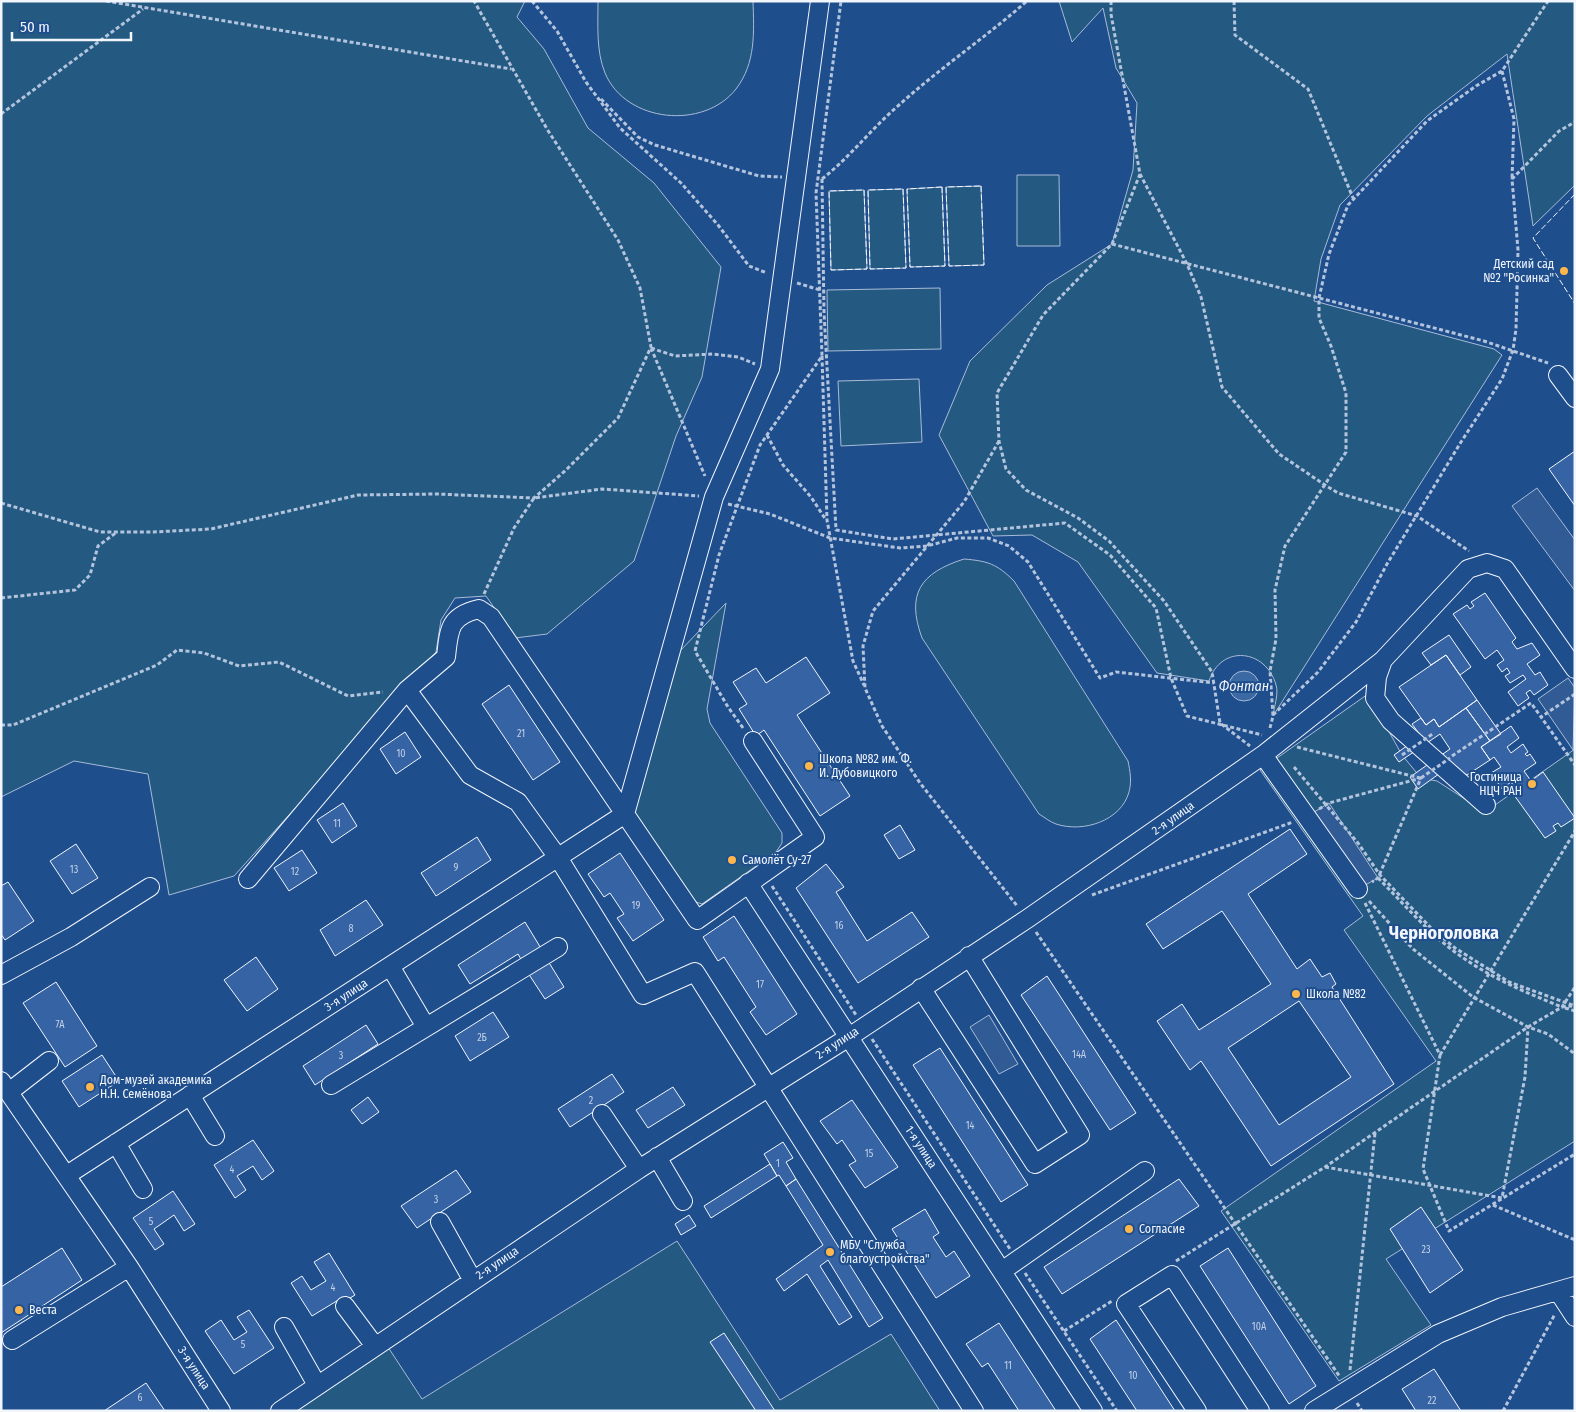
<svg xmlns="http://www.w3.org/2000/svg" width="1576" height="1412" font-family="'Fira Sans Condensed',sans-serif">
	<rect width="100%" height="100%" fill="#1f4e8c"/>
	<!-- green -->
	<path fill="#245a82" stroke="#a8bbd7" d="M1 1H525L517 17 544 49 588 128 654 183 721 267 702 377 676 436 634 561 547 634 515 638 486 596 455 598 441 620 436 652 234 876 169 895 148 774 74 761 1 797Z
		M598 1H753C754 32 756 63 736 89 704 130 626 123 605 73 596 51 598 25 598 1Z
		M1059 1H1575V185L1533 226 1507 54 1427 116 1340 205 1321 259 1314 301 1494 349 1502 355 1273 716C1274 707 1279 693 1276 685 1266 649 1221 644 1209 681L1157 673 1078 562 1032 535 993 536 939 435 970 361 1047 285 1112 244 1133 170 1137 103 1116 68 1103 8 1072 42Z
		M1017 175H1059L1060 246H1017Z
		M981 186 984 265 949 266 946 187Z
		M942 187 945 266 910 267 907 189Z
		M903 189 906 268 870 269 868 190Z
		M864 190 867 269 831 270 829 191Z
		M940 288 941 349 828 351 827 290Z
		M919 379 922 442 841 446 838 381Z
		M964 559C988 561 997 564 1014 581L1128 761C1130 771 1132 781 1129 792 1121 821 1083 833 1056 824 1050 822 1044 817 1039 814L922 638C906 594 920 573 964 559Z
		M726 603 707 709 710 723 782 833V843L776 852 702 904 693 901 634 814 678 653Z
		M1368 694 1402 755 1421 778 1437 781 1485 812 1575 749V1141L1386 1259 1431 1325 1339 1381 1221 1211 1436 1061 1344 930 1363 916 1260 770Z
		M677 1241 780 1400 891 1334 940 1411H280L386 1344 422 1399Z"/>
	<!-- parking -->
	<path fill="#305b95" stroke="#a8bbd7" d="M1537 488 1575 540V591L1512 506Z
		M1568 678 1575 688 1573 750 1538 699Z
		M1329 803 1378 878 1358 889 1306 817Z
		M989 1015 1018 1064 999 1074 970 1027Z"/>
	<!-- water -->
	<path fill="#3b69a3" stroke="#a8bbd7" d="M1229 686a15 15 0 1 1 30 0a15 15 0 1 1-30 0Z"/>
	<!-- building -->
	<path fill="#3563a3" stroke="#f2f6ff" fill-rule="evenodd" d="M1575 451V506L1549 469Z
		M1485 593 1516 638 1512 642 1517 649 1532 643 1540 655 1527 664 1535 675 1540 672 1548 685 1534 695 1530 690 1526 693 1529 698 1518 706 1508 692 1526 679 1523 675 1510 683 1505 676 1510 673 1507 668 1502 672 1497 665 1504 660 1497 650 1485 659 1453 614 1467 605 1470 609 1474 606 1471 602Z
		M1449 635 1471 667 1460 675 1446 655 1431 665 1422 653Z
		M1446 655 1477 700 1439 727 1434 719 1426 725 1399 687Z
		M806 657 830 693 797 715 850 796 820 816 764 730 756 736 739 709 747 704 733 682 756 668 766 683Z
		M509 685 560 762 533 780 482 704Z
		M1477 700 1501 734 1490 741 1466 708Z
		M1466 708 1490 741 1481 747 1490 760 1467 775 1450 766 1418 789 1410 777 1450 749 1440 734 1399 762 1394 755 1421 736 1412 724 1421 718 1426 725 1434 719 1439 727Z
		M1511 726 1519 738 1507 747 1511 753 1523 744 1528 752 1525 754 1527 756 1530 754 1536 763 1524 771 1531 781 1543 772 1575 818 1561 827 1558 823 1553 826 1556 831 1545 838 1514 795 1518 792 1511 782 1502 789 1500 786 1491 773 1501 767 1494 757 1490 760 1481 747Z
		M405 732 421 757 396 774 380 749Z
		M343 803 357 826 332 843 317 820Z
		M900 825 915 850 899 859 884 835Z
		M1290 829 1307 854 1248 894 1297 969 1310 959 1322 977 1330 973 1336 984 1332 987 1394 1084 1271 1166 1201 1061 1190 1070 1157 1021 1182 1004 1199 1030 1271 984 1222 911 1163 949 1146 924ZM1299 1001 1351 1077 1279 1125 1228 1048Z
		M477 837 491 860 436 896 421 873Z
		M76 844 98 878 72 894 50 861Z
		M302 850 317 873 289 891 274 868Z
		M620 853 664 920 633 941 617 918 624 914 610 893 604 897 588 874Z
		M826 864 844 887 836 892 867 941 912 912 929 937 858 983 796 888Z
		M8 882 34 921 5 940 1 934V886Z
		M366 900 383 925 335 956 320 930Z
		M734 916 797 1014 766 1035 750 1012 756 1007 724 957 718 961 703 937Z
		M525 922 542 950 523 963 518 954 470 984 458 965Z
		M256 957 278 989 247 1011 224 980Z
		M548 961 564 987 545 999 528 973Z
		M1047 976 1136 1113 1110 1130 1021 995Z
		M56 982 97 1046 65 1067 23 1003Z
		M493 1012 509 1037 470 1061 455 1036Z
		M366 1025 378 1044 315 1085 303 1066Z
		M940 1048 1028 1185 1001 1202 913 1065Z
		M102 1055 119 1081 79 1107 62 1081Z
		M612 1074 624 1092 570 1127 558 1109Z
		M673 1087 685 1105 648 1128 636 1110Z
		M368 1097 379 1112 362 1124 351 1110Z
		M852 1100 898 1167 865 1188 849 1165 856 1161 842 1140 837 1144 820 1121Z
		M253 1140 274 1171 262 1180 253 1166 237 1176 246 1190 235 1198 214 1165Z
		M783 1142 793 1158 786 1162 796 1179 786 1186 779 1175 777 1176 764 1154Z
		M770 1164 777 1176 711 1218 704 1206Z
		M456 1170 471 1192 417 1228 401 1206Z
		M796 1179 883 1318 869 1327 828 1260 820 1266 852 1317 839 1325 807 1274 784 1291 776 1279 823 1245 786 1186Z
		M1179 1179 1199 1206 1062 1294 1044 1267Z
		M173 1191 195 1224 184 1231 174 1215 154 1229 164 1244 155 1250 133 1218Z
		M1421 1207 1463 1270 1430 1293 1390 1229Z
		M925 1209 939 1233 933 1237 946 1257 954 1251 970 1276 936 1298 892 1229Z
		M689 1215 696 1226 681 1235 675 1224Z
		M62 1248 82 1280 1 1333V1287Z
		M1228 1248 1316 1386 1289 1404 1200 1266Z
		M329 1253 355 1295 342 1303 340 1299 312 1316 291 1283 302 1276 311 1290 326 1281 314 1262Z
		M249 1310 274 1348 234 1374 205 1331 221 1320 234 1340 247 1332 237 1317Z
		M1116 1320 1175 1411H1137L1090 1339Z
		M999 1323 1056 1411H1019L988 1363 982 1367 966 1344Z
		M724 1333 775 1411H756L710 1342Z
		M1434 1369 1461 1411H1416L1402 1389Z
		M146 1383 165 1411H104Z"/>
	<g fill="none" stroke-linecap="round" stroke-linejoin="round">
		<defs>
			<path id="minor" d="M1558 375 1575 398
				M407 690 470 775 518 802 559 859 643 995 695 972 974 1411
				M1263 755 1358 889
				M1486 805 1391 721 1375 698 1377 677 1383 660 1468 569 1487 563 1505 569 1575 669
				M248 879 407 690 446 657C449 629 449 616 479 609L491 617 697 920 815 837 753 741
				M748 883 1093 1411
				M390 966 426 1027
				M1 975 71 937 150 887
				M921 988 1035 1164 1080 1135 969 956
				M1 1081 129 1267 221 1411
				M331 1085 558 947
				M9 1092 49 1061
				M190 1095 215 1136
				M602 1114 639 1169
				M116 1143 143 1189
				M657 1157 683 1201
				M67 1175 625 814 714 497 770 369 820 1
				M440 1222 472 1279
				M1002 1271 1145 1171
				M1558 1291 1575 1317
				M345 1306 374 1345
				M284 1327 317 1385
				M12 1340 129 1267
				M280 1411 639 1169 849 1037 1027 919 1263 755 1383 660
				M1197 1411 1126 1304 1172 1275 1260 1411
				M1314 1411 1438 1334 1502 1307 1575 1286"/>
		</defs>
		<!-- minor casing -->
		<use href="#minor" stroke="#f2f6ff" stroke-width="20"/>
		<!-- path -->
		<path stroke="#b3c4dc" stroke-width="3" stroke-dasharray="4 2.5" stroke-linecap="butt" d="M106 1 511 69
			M532 1 557 31 586 82 620 128 681 183 718 225 749 266 767 273
			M1111 1V14L1140 174 1187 264 1201 297 1222 387 1279 454 1325 485 1338 493 1417 516 1469 551
			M1234 1 1235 35 1308 89 1353 198
			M1502 71 1514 119 1512 179
			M601 99 638 137 655 145 759 176 782 177
			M1 114 143 9
			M1140 174 1112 244 1043 315 997 393 999 441 1006 469 1026 490 1078 518 1109 541 1164 601 1212 672 1220 723 1250 746
			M822 179 824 312 836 530 893 539 1065 523 1110 555 1156 608 1171 678 1187 716 1262 735
			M822 179C850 157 872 128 899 105 940 68 986 37 1027 1
			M1112 244 1484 341 1548 363
			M797 283 820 290
			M651 348 705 476
			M651 348 675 356 713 354 738 357 755 364
			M822 356 827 520 853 661 864 685
			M767 435 783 465 811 497 826 520
			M999 441 964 502 873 611 863 646 865 688 882 726 920 783 1018 907
			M1 503 100 532H153L211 529 358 495 437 494 534 498 566 470 618 418 651 347 640 288 618 240 547 129 474 1
			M728 504 770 514 830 538 900 548 927 546 957 538H988L1009 546 1028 562 1100 678 1116 672 1214 683
			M484 594 514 528 534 498 602 489 699 496
			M1 598 75 590 90 575 98 546 117 532
			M1575 694 1541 717 1575 765
			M1273 715 1318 672 1356 622 1387 564 1461 442 1502 379 1513 350 1516 329 1518 250 1512 179 1559 131 1575 122
			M1 725H13L157 665 177 650 204 653 239 666 279 662 348 696 383 692
			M743 728 728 707 695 651 719 555 760 445 822 356 816 193 841 1
			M1270 728 1273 716 1270 671 1276 639 1275 590 1285 546 1346 452V393L1331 346 1319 318V298L1329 254 1348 205 1427 121 1476 86 1502 71 1548 1
			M1297 747 1420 778
			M1452 756 1531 703 1541 717
			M1294 767 1358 843 1380 875 1432 929 1455 948 1509 982 1575 1006
			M1319 809 1329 803 1421 778 1378 878 1372 882
			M1378 878C1405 905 1431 936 1462 957 1493 979 1527 993 1562 1007L1572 1006
			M772 886 856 1015
			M1092 895 1293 822
			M1369 901 1413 949 1473 997 1528 1027 1548 1034 1575 1054
			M1365 903 1440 1055 1423 1169 1449 1231 1575 1154
			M1036 932 1340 1377
			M1565 1008 1575 1011
			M872 1039 1010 1249
			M1440 1055 1575 831
			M1325 1167 1502 1198 1525 1077 1528 1027
			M1493 1205 1575 1240
			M1176 1261 1325 1167 1528 1027 1562 1007 1575 987
			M1025 1273 1117 1411
			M1064 1331 1112 1301
			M1350 1370 1375 1133
			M1357 1403 1362 1411
			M1503 1411 1555 1314"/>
		<!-- minor -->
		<use href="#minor" stroke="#1f4e8c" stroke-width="18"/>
		<!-- path-bridge -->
		<path stroke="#b3c4dc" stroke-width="3" stroke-dasharray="4 2.5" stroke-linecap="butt" d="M1402 755 1434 733
			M1421 778 1450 758"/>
		<!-- fence -->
		<path stroke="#f2f6ff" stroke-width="1" stroke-dasharray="6 2.5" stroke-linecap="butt" d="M981 186 984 265 949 266 946 187Z
			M942 187 945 266 910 267 907 189Z
			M903 189 906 268 870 269 868 190Z
			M864 190 867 269 831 270 829 191Z
			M1575 194 1533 238 1575 304"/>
	</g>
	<!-- markers -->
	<g fill="#ffb74d" stroke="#1f4e8c" stroke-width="2">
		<circle cx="1564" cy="271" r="5"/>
		<circle cx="809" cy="766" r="5"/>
		<circle cx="1532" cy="784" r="5"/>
		<circle cx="732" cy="860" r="5"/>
		<circle cx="1296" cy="994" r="5"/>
		<circle cx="90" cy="1087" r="5"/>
		<circle cx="1129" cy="1229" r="5"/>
		<circle cx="830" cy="1252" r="5"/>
		<circle cx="19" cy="1310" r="5"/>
	</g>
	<g text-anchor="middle" stroke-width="4" stroke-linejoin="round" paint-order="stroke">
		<!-- number labels -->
		<g font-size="10" fill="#c3d1e8">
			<text x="521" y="737">21</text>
			<text x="401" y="757">10</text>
			<text x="337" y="827">11</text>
			<text x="456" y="871">9</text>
			<text x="74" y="873">13</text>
			<text x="295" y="875">12</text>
			<text x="636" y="909">19</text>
			<text x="839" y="929">16</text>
			<text x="351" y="932">8</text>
			<text x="760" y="988">17</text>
			<text x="60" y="1028">7А</text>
			<text x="482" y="1041">2Б</text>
			<text x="1079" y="1058">14А</text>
			<text x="341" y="1059">3</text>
			<text x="591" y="1104">2</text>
			<text x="970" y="1129">14</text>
			<text x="869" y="1157">15</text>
			<text x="778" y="1167">1</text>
			<text x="232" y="1173">4</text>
			<text x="436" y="1203">3</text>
			<text x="151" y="1225">5</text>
			<text x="1426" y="1253">23</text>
			<text x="333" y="1291">4</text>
			<text x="1259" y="1330">10А</text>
			<text x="243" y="1348">5</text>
			<text x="1008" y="1369">11</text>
			<text x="1133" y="1379">10</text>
			<text x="140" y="1401">6</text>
			<text x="1432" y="1404">22</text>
		</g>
		<!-- poi labels -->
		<g font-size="12" fill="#f2f6ff" stroke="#1f4e8c" text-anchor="start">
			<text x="1554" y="268" text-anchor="end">Детский сад<tspan x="1554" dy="14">№2 "Росинка"</tspan></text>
			<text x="819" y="763">Школа №82 им. Ф.<tspan x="819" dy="14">И. Дубовицкого</tspan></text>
			<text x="1522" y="781" text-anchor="end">Гостиница<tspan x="1522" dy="14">НЦЧ РАН</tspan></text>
			<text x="742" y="864">Самолёт Су-27</text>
			<text x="1306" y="998">Школа №82</text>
			<text x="100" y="1084">Дом-музей академика<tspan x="100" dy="14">Н.Н. Семёнова</tspan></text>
			<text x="1139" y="1233">Согласие</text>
			<text x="840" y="1249">МБУ "Служба<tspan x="840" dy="14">благоустройства"</tspan></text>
			<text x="29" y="1314">Веста</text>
		</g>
		<!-- street labels -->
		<g font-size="12" fill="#f2f6ff" stroke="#1f4e8c">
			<text transform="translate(1173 818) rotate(-35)" y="4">2-я улица</text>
			<text transform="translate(346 995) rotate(-33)" y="4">3-я улица</text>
			<text transform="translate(837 1043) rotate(-33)" y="4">2-я улица</text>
			<text transform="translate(921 1147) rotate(57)" y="4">1-я улица</text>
			<text transform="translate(497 1263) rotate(-34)" y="4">2-я улица</text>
			<text transform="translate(194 1368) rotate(57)" y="4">3-я улица</text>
		</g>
		<!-- water labels -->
		<g font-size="14" font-style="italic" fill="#f2f6ff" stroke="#1f4e8c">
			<text x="1244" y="691">Фонтан</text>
		</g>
		<!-- district labels -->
		<g font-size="18" font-weight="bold" fill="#f2f6ff" stroke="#1f4e8c">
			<text x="1444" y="939">Черноголовка</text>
		</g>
	</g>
	<!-- border -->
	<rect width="1576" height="1412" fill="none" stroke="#f2f6ff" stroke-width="5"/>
	<!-- scale -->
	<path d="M12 32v8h119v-8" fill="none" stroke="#f2f6ff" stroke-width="2.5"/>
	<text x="20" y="32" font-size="15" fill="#f2f6ff" stroke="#1f4e8c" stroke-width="4" paint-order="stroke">50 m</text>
</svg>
